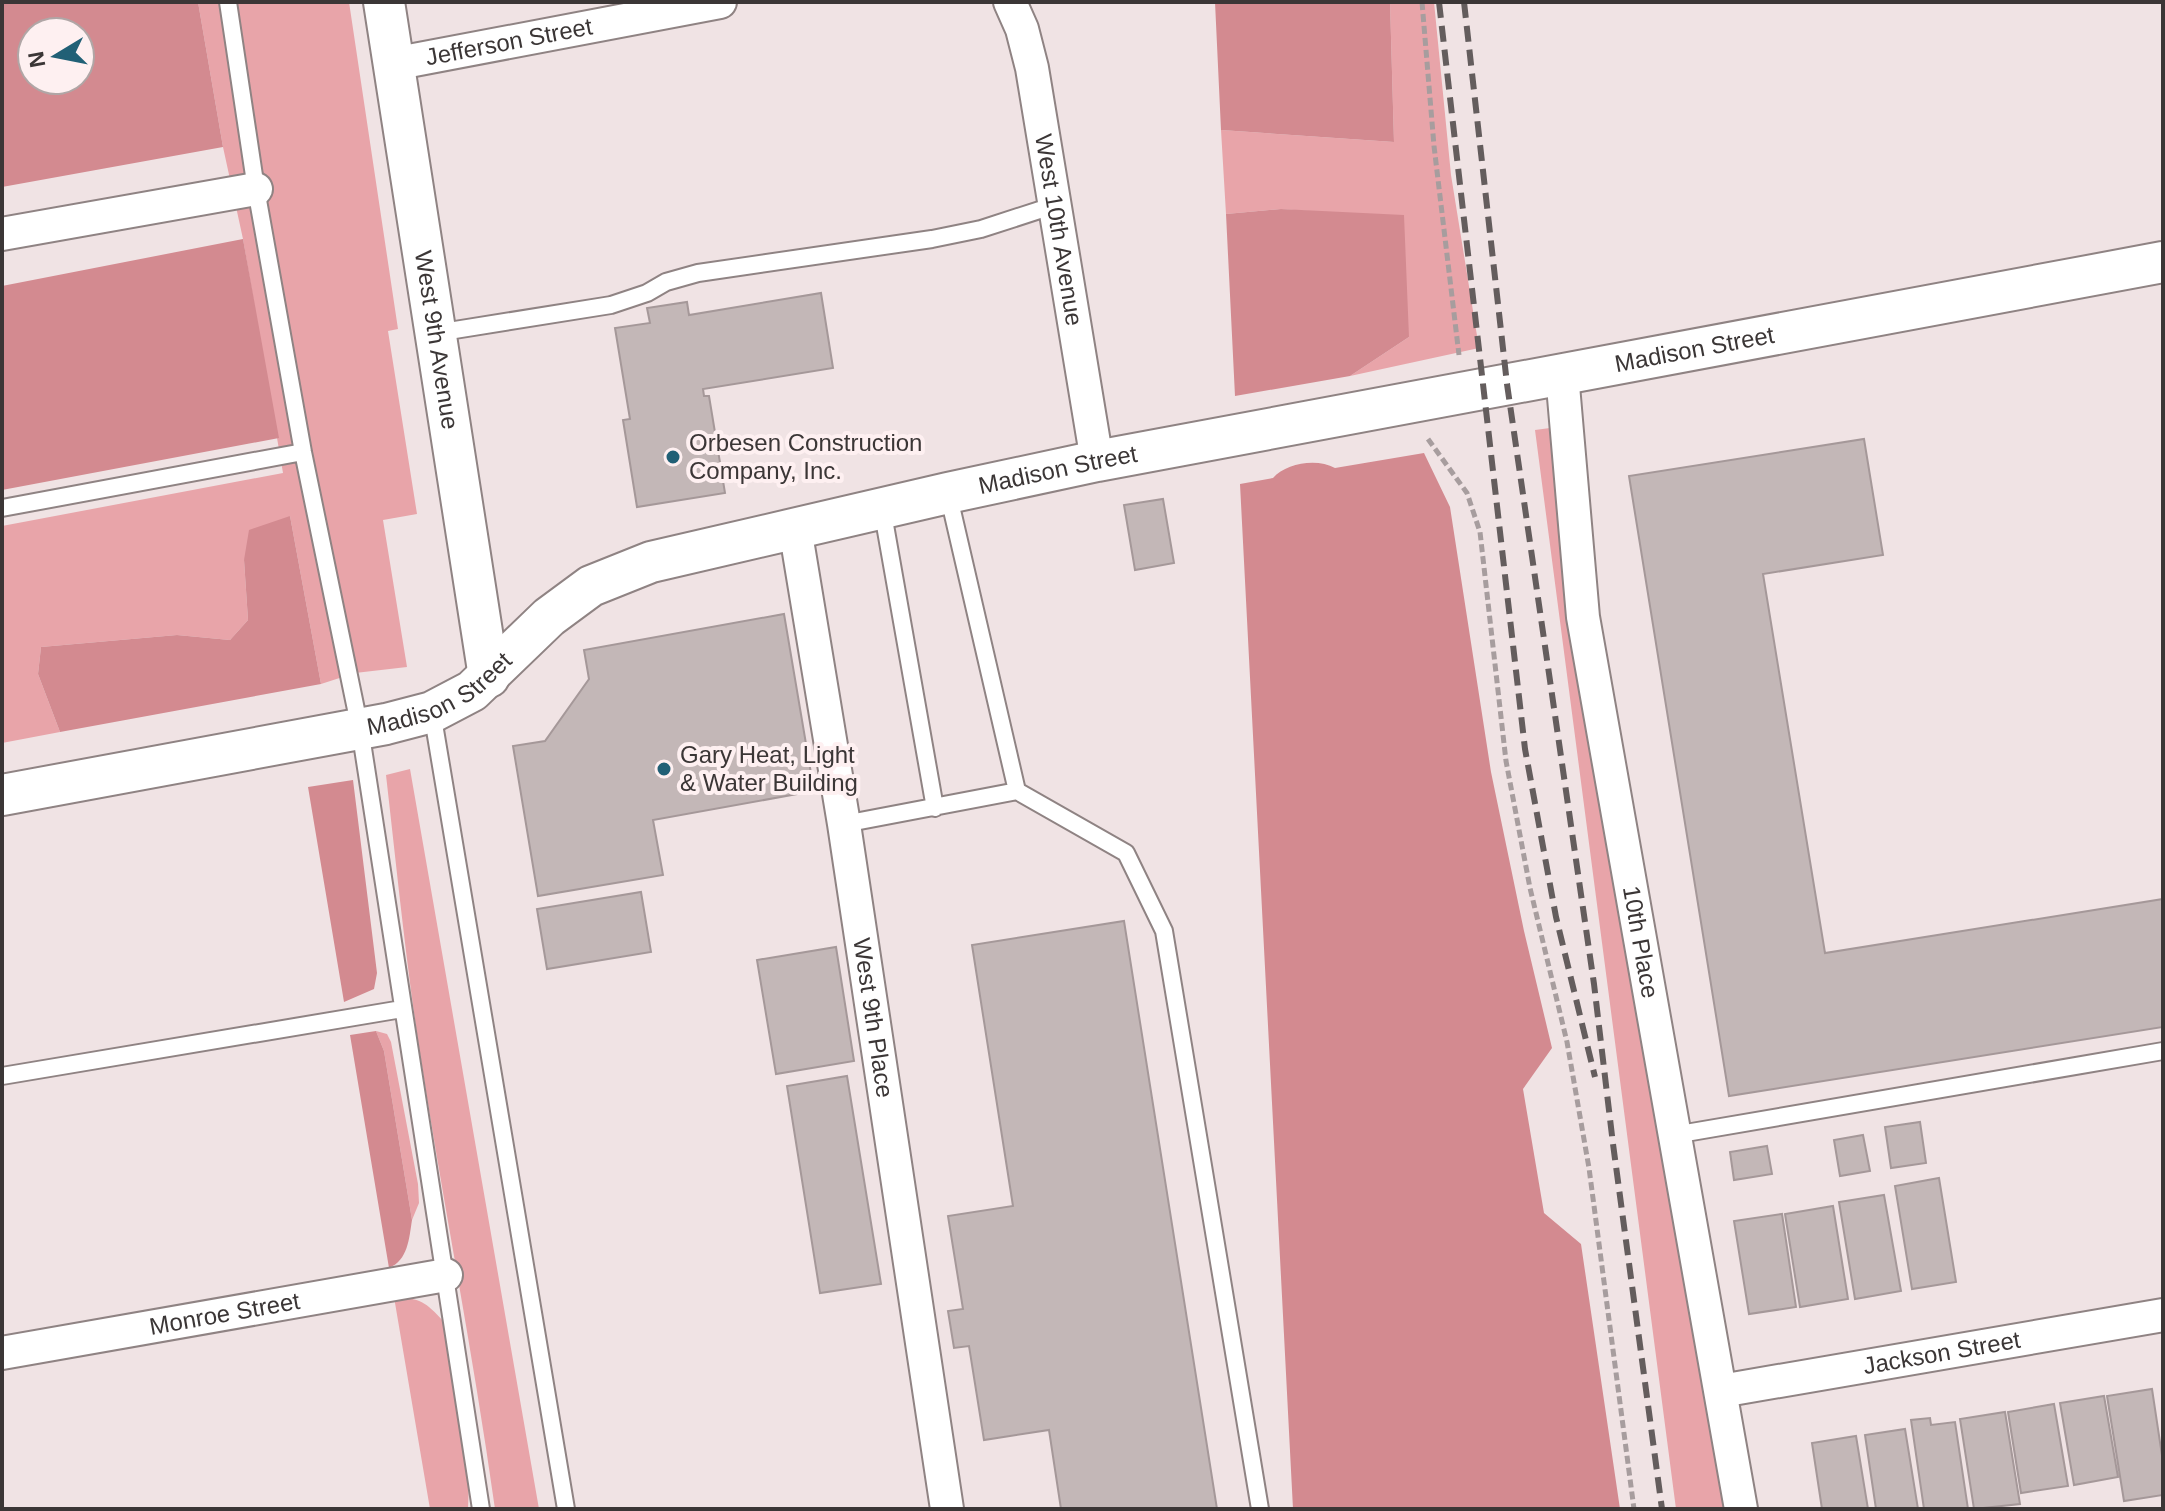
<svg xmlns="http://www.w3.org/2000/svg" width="2165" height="1511" font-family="Helvetica,sans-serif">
	<rect width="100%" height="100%" fill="#f0e3e4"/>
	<!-- green -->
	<path fill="#e8a4a9" d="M198 2H349L398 329 388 331 417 514 383 520 407 667 355 673 321 684 290 516 244 560 248 620 230 640 177 635 41 647 38 674 60 732 2 743V526L283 473 243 239 223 147Z
		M1390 2H1434L1451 175 1479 348 1350 376 1409 337 1322 212 1281 209 1226 214 1221 130 1394 142Z
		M1550 428 1576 617 1725 1509H1676L1535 430Z
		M410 769 539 1509H495C473 1352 442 1197 418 1041 405 952 396 863 386 775Z
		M376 1031 387 1034 391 1042 418 1184 419 1203 412 1220 384 1051Z
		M394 1297C420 1298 426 1302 443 1321L469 1481 468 1509H430Z"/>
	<!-- forest -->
	<path fill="#d38a90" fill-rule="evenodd" d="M2 2H198L223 147 2 187ZM80 32V80H32V32Z
		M1215 2H1390L1394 142 1221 130Z
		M1281 209 1404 215 1409 337 1350 376 1235 396 1226 214Z
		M243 239 279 438 2 490V286Z
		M1424 453 1450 507 1491 772 1524 931 1552 1048 1523 1089 1544 1213 1581 1244 1620 1509H1293L1240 484 1273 478C1286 463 1317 458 1335 468Z
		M290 516 321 684 60 732 38 674 41 647 177 635 230 640 248 620 244 560 249 530Z
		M353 780 377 973 374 989 344 1002 308 787Z
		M376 1031 384 1051 412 1220C409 1239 408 1260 389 1268L350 1035Z"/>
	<!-- building -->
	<path fill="#c3b7b7" stroke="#a59899" stroke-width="2" d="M821 293 833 368 703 389 704 396H709L725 493 637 507 623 420 630 419 615 328 650 323 647 308 687 302 689 315Z
		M1864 439 1883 555 1763 574 1825 953 2163 899V1027L1729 1096 1629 476Z
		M1163 499 1174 563 1135 570 1124 505Z
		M784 614 814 791 653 820 663 875 538 896 513 746 545 741 589 679 584 650Z
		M641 892 651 952 547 969 537 909Z
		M1124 921 1217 1509H1061L1049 1430 984 1440 969 1346 954 1348 948 1311 963 1309 948 1216 1013 1206 972 945Z
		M836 947 854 1061 776 1074 757 960Z
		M847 1076 881 1284 820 1293 787 1086Z
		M1920 1122 1926 1163 1891 1168 1885 1127Z
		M1863 1135 1870 1171 1840 1176 1834 1140Z
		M1767 1146 1772 1174 1734 1180 1730 1152Z
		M1939 1178 1956 1282 1912 1289 1895 1186Z
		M1884 1195 1901 1291 1855 1299 1839 1202Z
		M1833 1206 1848 1299 1800 1307 1785 1214Z
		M1782 1214 1796 1307 1749 1314 1734 1221Z
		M2152 1389 2163 1462V1495L2124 1501 2107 1396Z
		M2104 1396 2118 1477 2074 1485 2060 1403Z
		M2054 1404 2068 1486 2021 1493 2008 1412Z
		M2005 1412 2020 1504 1974 1509 1960 1419Z
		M1930 1418 1931 1425 1955 1422 1968 1509H1924L1911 1420Z
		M1905 1429 1918 1509H1876L1865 1435Z
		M1856 1436 1868 1509H1822L1812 1443Z"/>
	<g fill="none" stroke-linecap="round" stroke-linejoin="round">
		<defs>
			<path id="service" d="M228 2 256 189 303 452 360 729 481 1509
				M436 333 611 305 647 293 666 282 698 273 932 239 981 229 1055 205
				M948 493 1017 791
				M2 508 303 452
				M882 508 935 808
				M432 712 566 1509
				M844 824 1017 791 1126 853 1164 931 1260 1509
				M2 1076 402 1009
				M1674 1135 2163 1051"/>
			<g id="minor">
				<path id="s1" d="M1010 2 1022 29 1032 68 1097 461"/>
				<path id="s2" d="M393 64 720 2"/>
				<path d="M2 234 256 189"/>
				<path id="s3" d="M1562 374 1583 617 1741 1509"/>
				<path id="s4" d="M795 528 844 824 947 1509"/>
				<path id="s5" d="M2 1353 446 1275"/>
				<path id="s6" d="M1721 1391 2163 1315"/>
			</g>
			<g id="tertiary">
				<path id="s7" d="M384 2 489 677"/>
				<path id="s8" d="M2 795 386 724 432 712 472 691 549 617 591 586 651 562 948 493 1097 461 2163 262"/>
			</g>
		</defs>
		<!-- service casing -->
		<use href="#service" stroke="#8f8383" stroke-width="20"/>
		<!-- minor casing -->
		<use href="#minor" stroke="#8f8383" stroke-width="36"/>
		<!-- tertiary casing -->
		<use href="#tertiary" stroke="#8f8383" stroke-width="44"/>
		<!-- path -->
		<path stroke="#a79d9e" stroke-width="5" stroke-dasharray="8 4" stroke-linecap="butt" d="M1422 2 1434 146 1459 355
			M1428 439 1467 493 1480 532 1506 761 1530 888 1567 1042 1589 1168 1634 1509"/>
		<!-- service -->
		<use href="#service" stroke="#fff" stroke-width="16"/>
		<!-- minor -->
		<use href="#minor" stroke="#fff" stroke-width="32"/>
		<!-- tertiary -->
		<use href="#tertiary" stroke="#fff" stroke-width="40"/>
		<!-- rail -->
		<path stroke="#645d5d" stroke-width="6" stroke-dasharray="16 8" stroke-linecap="butt" d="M1439 2 1525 749 1556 917 1595 1077
			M1464 2 1507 384 1594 984 1613 1144 1662 1509"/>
	</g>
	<!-- markers -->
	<g fill="#216076" stroke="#fef0f1" stroke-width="3">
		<circle cx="673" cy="457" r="8"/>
		<circle cx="664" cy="769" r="8"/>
	</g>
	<g text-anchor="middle" stroke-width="8" stroke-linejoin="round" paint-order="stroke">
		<!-- street labels -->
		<g font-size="24" fill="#3b3636" stroke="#fef0f1">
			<text dy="8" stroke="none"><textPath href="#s2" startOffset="118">Jefferson Street</textPath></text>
			<text dy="8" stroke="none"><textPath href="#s1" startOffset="234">West 10th Avenue</textPath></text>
			<text dy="8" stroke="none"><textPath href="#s7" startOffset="342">West 9th Avenue</textPath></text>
			<text dy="8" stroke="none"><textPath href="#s8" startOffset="1772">Madison Street</textPath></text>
			<text dy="8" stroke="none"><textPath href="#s8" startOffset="1124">Madison Street</textPath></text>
			<text dy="8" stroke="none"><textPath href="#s8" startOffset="452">Madison Street</textPath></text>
			<text dy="8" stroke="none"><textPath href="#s3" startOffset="574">10th Place</textPath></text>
			<text dy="8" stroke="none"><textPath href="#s4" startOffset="496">West 9th Place</textPath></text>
			<text dy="8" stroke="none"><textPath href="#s5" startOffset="226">Monroe Street</textPath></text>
			<text dy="8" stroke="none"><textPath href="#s6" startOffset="224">Jackson Street</textPath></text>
		</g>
		<!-- poi labels -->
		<g font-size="24" fill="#3b3636" stroke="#fef0f1" text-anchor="start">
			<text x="689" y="451">Orbesen Construction<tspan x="689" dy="28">Company, Inc.</tspan></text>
			<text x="680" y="763">Gary Heat, Light<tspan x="680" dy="28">&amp; Water Building</tspan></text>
		</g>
	</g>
	<!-- border -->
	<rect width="2165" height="1511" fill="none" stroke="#3b3636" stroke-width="8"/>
	<!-- north arrow -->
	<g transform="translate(56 56) rotate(260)"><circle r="38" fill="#fef0f1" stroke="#b0a6a6" stroke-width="2"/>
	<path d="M0-6L14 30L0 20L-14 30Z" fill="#216076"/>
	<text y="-12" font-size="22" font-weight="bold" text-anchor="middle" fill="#3b3636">N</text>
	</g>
</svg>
